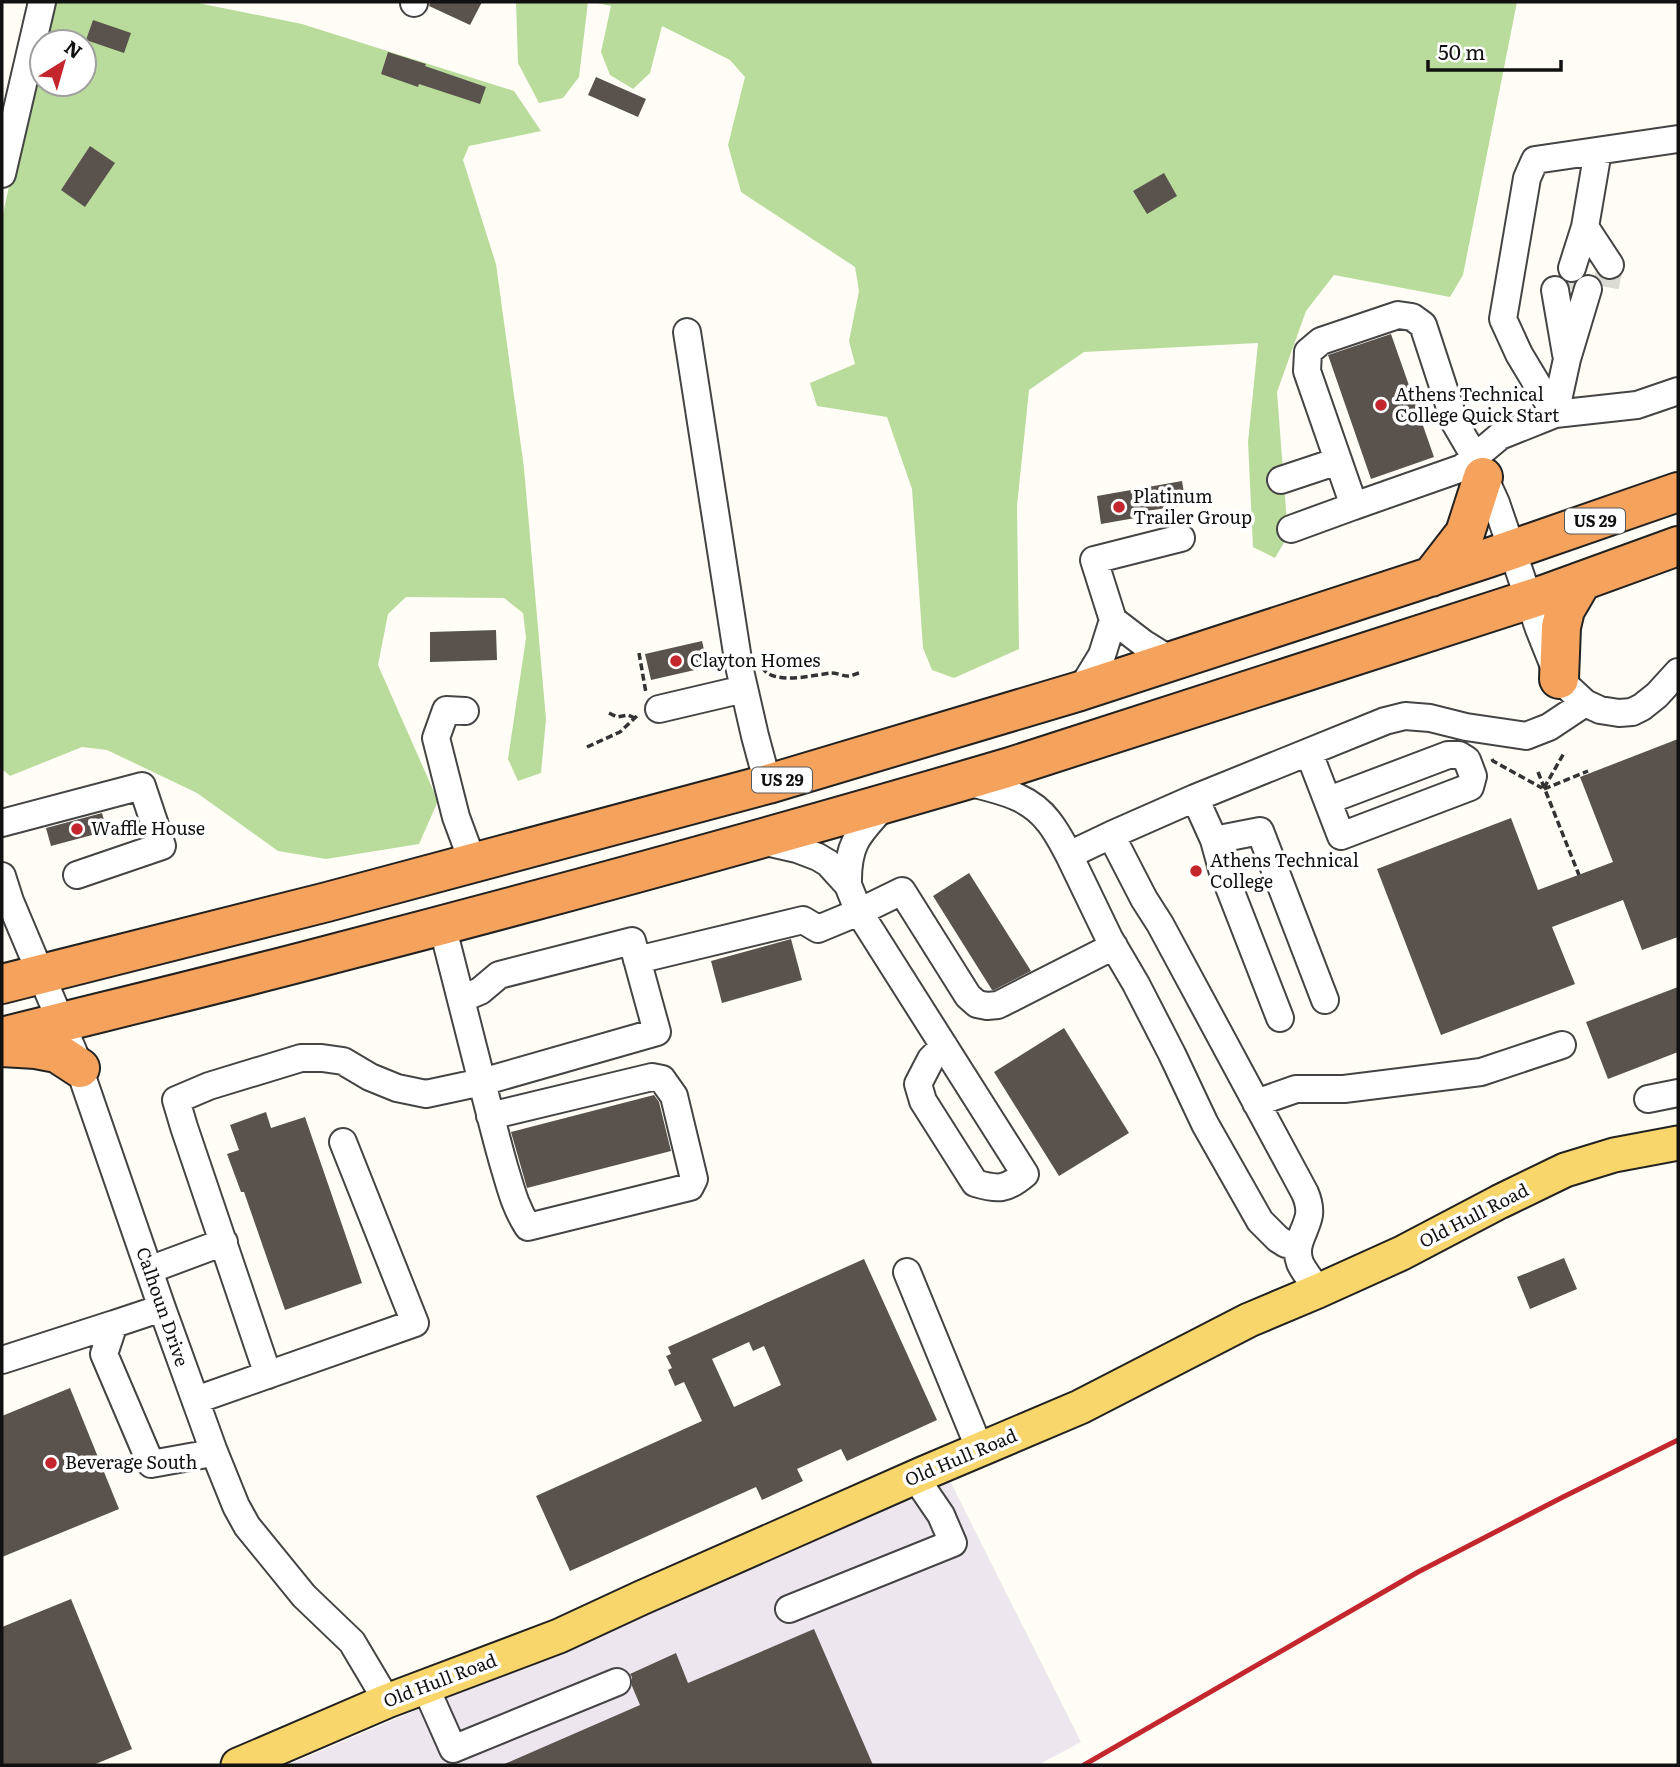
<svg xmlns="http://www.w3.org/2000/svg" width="1680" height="1767" font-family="Literata,serif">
	<rect width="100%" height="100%" fill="#fffdf5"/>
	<!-- industrial -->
	<path fill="#eee6ef" d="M950 1481 1081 1742 1038 1765H288Z"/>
	<!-- forest -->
	<path fill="#b9dc9c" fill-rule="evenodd" d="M50 2H193L302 24 514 91 541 131 469 146 463 160 496 264 524 468 546 719 541 773 518 781 508 759 526 638 523 613 504 598 406 597 388 614 378 665 438 801 419 844 326 859 278 851 197 793 107 750 82 747 10 776 2 769V218ZM42 42H84V84H42Z
		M516 2H588L579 77 563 98 539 103 518 63Z
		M592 2H1517L1463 275 1450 297 1334 275 1306 311 1277 392 1288 536 1275 558 1253 547 1248 442 1258 343 1084 352 1029 390 1017 506 1019 649 954 678 932 670 923 648 912 489 887 417 817 406 810 383 855 364 849 341 859 291 855 267 741 192 728 145 745 77 730 60 662 26 650 73 633 89 610 75 601 52 611 6Z"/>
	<!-- building -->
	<path fill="#5a524d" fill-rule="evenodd" d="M430 2H482L470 25 429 6Z
		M93 20 131 33 124 53 86 40Z
		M388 52 426 64 425 66 486 87 480 104 419 84 418 87 381 74Z
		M596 77 646 99 638 117 588 95Z
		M90 146 115 163 85 207 61 190Z
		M1164 173 1177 196 1147 214 1133 191Z
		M1391 334 1434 457 1371 479 1328 355Z
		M1182 481 1186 505 1140 512 1141 517 1101 524 1097 496Z
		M496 630 497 660 430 662V632Z
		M702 641 708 667 651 680 645 654Z
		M1678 739V937L1642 950 1623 900 1552 927 1575 984 1441 1035 1377 869 1511 818 1538 890 1613 862 1580 777Z
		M102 813 107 831 51 846 46 828Z
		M969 873 1031 971 994 990H992L933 896Z
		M791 939 802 980 722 1003 711 961Z
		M1678 987V1052L1608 1079 1586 1022Z
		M1064 1028 1129 1133 1059 1176 994 1072Z
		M654 1095 659 1102 671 1151 527 1188 511 1132Z
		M266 1112 271 1128 305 1117 362 1283 285 1310 244 1192H241L227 1154 239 1150 230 1125Z
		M1564 1258 1577 1289 1530 1309 1517 1277Z
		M864 1259 937 1420 847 1461 841 1449 797 1469 803 1481 762 1500 756 1487 570 1571 536 1496 702 1421 684 1382 675 1386 668 1370 672 1368 666 1356 671 1354 668 1347ZM749 1342 753 1351 764 1346 781 1385 734 1407 712 1359Z
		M70 1388 119 1509 2 1557V1416Z
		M71 1599 132 1749 93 1765H2V1627Z
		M814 1629 873 1765H502L640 1705 632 1686V1677L630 1674 676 1653 688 1683Z"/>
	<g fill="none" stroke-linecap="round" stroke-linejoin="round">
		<!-- minor-tunnel -->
		<path stroke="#dbdad3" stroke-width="26" stroke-dasharray="26 13" stroke-linecap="butt" d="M1606 287 1610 265
			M1569 289 1572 268"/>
		<defs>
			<path id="minor" d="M414 3V2
				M2 174 42 2
				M1585 227 1610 265
				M1572 268 1585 227 1598 151
				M1555 290 1566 354
				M687 332 739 666 755 736 768 784
				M1678 391 1637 405 1555 414 1500 436 1462 468 1354 506 1307 371 1308 352 1321 341 1398 315 1412 317 1423 325 1455 423 1475 457 1496 503 1539 629 1559 679 1585 703 1600 710 1619 713 1632 712 1642 707 1657 695 1678 672
				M1555 414 1519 354 1503 319 1527 178 1535 160 1678 139
				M1555 414 1567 359 1588 289
				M1281 480 1338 461
				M1291 529 1354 506
				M1172 661 1143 643 1113 620 1094 560 1181 538
				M1080 691 1102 655 1113 620
				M659 709 744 689
				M465 711 446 710 436 738 456 817 473 863
				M1309 753 1341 836 1470 787 1473 776 1467 760 1459 755H1448L1329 800
				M967 782C998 790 1029 795 1049 822 1057 832 1063 844 1069 855L1111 835 1144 899 1160 924 1305 1193C1308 1200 1310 1207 1309 1215 1306 1232 1293 1244 1300 1263 1304 1272 1313 1282 1318 1291
				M1195 798 1214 840 1222 869 1280 1018
				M2 823 142 786 162 846 77 875
				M1111 835 1195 798 1385 721 1405 716 1430 718 1466 727 1526 736 1549 727 1585 703
				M1214 840 1260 831 1325 1000
				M761 841 797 849 818 857 828 863 848 885 859 912 1025 1174C1006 1190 998 1190 975 1183L923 1101 918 1084 931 1059 944 1046
				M1069 855 1109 938 1136 984 1172 1054 1205 1124 1260 1221 1278 1239 1286 1244 1297 1243
				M2 876 10 901 74 1053 162 1308 213 1449 236 1506 247 1526 304 1596 352 1642 387 1701
				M848 885C847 844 858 834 885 805
				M442 925 482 1082 657 1032 632 941 499 975 480 991 461 999
				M637 960 803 920 818 929 859 912 902 891 968 996 977 1004 987 1006 998 1005 1114 946
				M1648 1099 1678 1093
				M1256 1103 1296 1089H1344L1481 1072 1562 1045
				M149 1270 224 1242
				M907 1272 980 1450
				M162 1308 114 1324 104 1354 151 1464 201 1455 213 1449
				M2 1360 114 1324
				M268 1375 184 1127 176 1100 209 1086 301 1058H322L343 1061 370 1077 397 1088 426 1094 482 1082C489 1110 496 1138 504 1166 511 1189 515 1207 528 1227L690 1187 694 1179 674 1096 662 1079 652 1077 490 1116
				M196 1400 415 1323 343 1142
				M789 1609 953 1543 941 1515 915 1477
				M425 1686 453 1749 617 1682"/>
			<path id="major" d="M238 1765 387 1701 559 1636 641 1598 922 1474 1080 1407 1249 1320 1318 1291 1402 1253 1499 1202 1565 1170 1614 1155 1678 1143"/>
			<path id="highway" d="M1431 577 1465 533 1483 477
				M1559 679 1561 627 1565 610 1582 581
				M2 984 327 902 768 784 1080 691 1488 558 1678 492
				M2 1037C114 1009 227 982 340 952 563 894 786 833 1007 768L1546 594 1678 546
				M2 1047 36 1049 57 1053 80 1068"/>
		</defs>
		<!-- minor casing -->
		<use href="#minor" stroke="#444" stroke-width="30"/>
		<!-- major casing -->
		<use href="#major" stroke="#222" stroke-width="37"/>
		<!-- highway casing -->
		<use href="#highway" stroke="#222" stroke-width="42"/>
		<!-- path -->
		<path stroke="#333" stroke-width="3.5" stroke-dasharray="7 3.5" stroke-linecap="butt" d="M639 653 646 693
			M762 667C772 686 814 675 831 673 837 673 843 676 848 676 852 676 855 674 859 673
			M609 713 617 717 628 715 635 718
			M587 747 620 732 638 715
			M1492 759 1493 761 1542 788
			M1538 772 1579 875
			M1544 788 1564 753
			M1544 789 1588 771"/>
		<!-- minor -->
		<use href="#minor" stroke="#fff" stroke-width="26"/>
		<!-- major -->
		<use href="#major" stroke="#f9d66b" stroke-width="33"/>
		<!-- highway -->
		<use href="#highway" stroke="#f5a25d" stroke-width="38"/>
		<!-- rail -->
		<path stroke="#c4262e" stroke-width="5" d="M1084 1765 1418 1572 1563 1497 1678 1440"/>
	</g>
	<!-- markers -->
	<g fill="#c4262e" stroke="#fff" stroke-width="2.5">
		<circle cx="1381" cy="405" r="7"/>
		<circle cx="1119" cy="507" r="7"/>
		<circle cx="676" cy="661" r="7"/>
		<circle cx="77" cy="829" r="7"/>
		<circle cx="1196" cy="871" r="7"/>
		<circle cx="51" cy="1463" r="7"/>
	</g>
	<g text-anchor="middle" stroke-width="7" stroke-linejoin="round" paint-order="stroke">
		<!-- shield labels -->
		<g fill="#fff" stroke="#585858" stroke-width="2">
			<rect x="1565" y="508.5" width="60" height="25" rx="5"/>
			<rect x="752" y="767.5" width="60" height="25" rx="5"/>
		</g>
		<g font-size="16" font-weight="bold" fill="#111">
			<text x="1595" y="527">US 29</text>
			<text x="782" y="786">US 29</text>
		</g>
		<!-- poi labels -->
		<g font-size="18" fill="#111" stroke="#fff" text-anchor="start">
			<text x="1395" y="401">Athens Technical<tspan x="1395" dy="21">College Quick Start</tspan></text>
			<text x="1133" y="503">Platinum<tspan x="1133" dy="21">Trailer Group</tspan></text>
			<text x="690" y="667">Clayton Homes</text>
			<text x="91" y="835">Waffle House</text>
			<text x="1210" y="867">Athens Technical<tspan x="1210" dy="21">College</tspan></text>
			<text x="65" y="1469">Beverage South</text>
		</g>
		<!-- street labels -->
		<g font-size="18" fill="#111" stroke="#fff">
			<text transform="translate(1474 1216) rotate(-27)" y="6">Old Hull Road</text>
			<text transform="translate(162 1307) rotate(71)" y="6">Calhoun Drive</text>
			<text transform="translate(961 1458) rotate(-23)" y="6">Old Hull Road</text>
			<text transform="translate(440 1681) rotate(-21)" y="6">Old Hull Road</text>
		</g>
	</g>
	<!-- border -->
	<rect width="1680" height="1767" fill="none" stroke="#111111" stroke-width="7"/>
	<!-- north arrow -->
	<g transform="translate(63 63) rotate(37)"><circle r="33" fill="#ffffff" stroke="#a0a0a0" stroke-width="2"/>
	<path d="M0-5L12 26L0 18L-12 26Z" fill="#c4262e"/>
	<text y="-10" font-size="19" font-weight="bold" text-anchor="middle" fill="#111111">N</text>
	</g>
	<!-- scale -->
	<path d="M1428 60v10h133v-10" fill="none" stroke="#111111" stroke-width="3.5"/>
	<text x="1438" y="60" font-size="21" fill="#111111" stroke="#ffffff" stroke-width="5" paint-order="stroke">50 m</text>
</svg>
